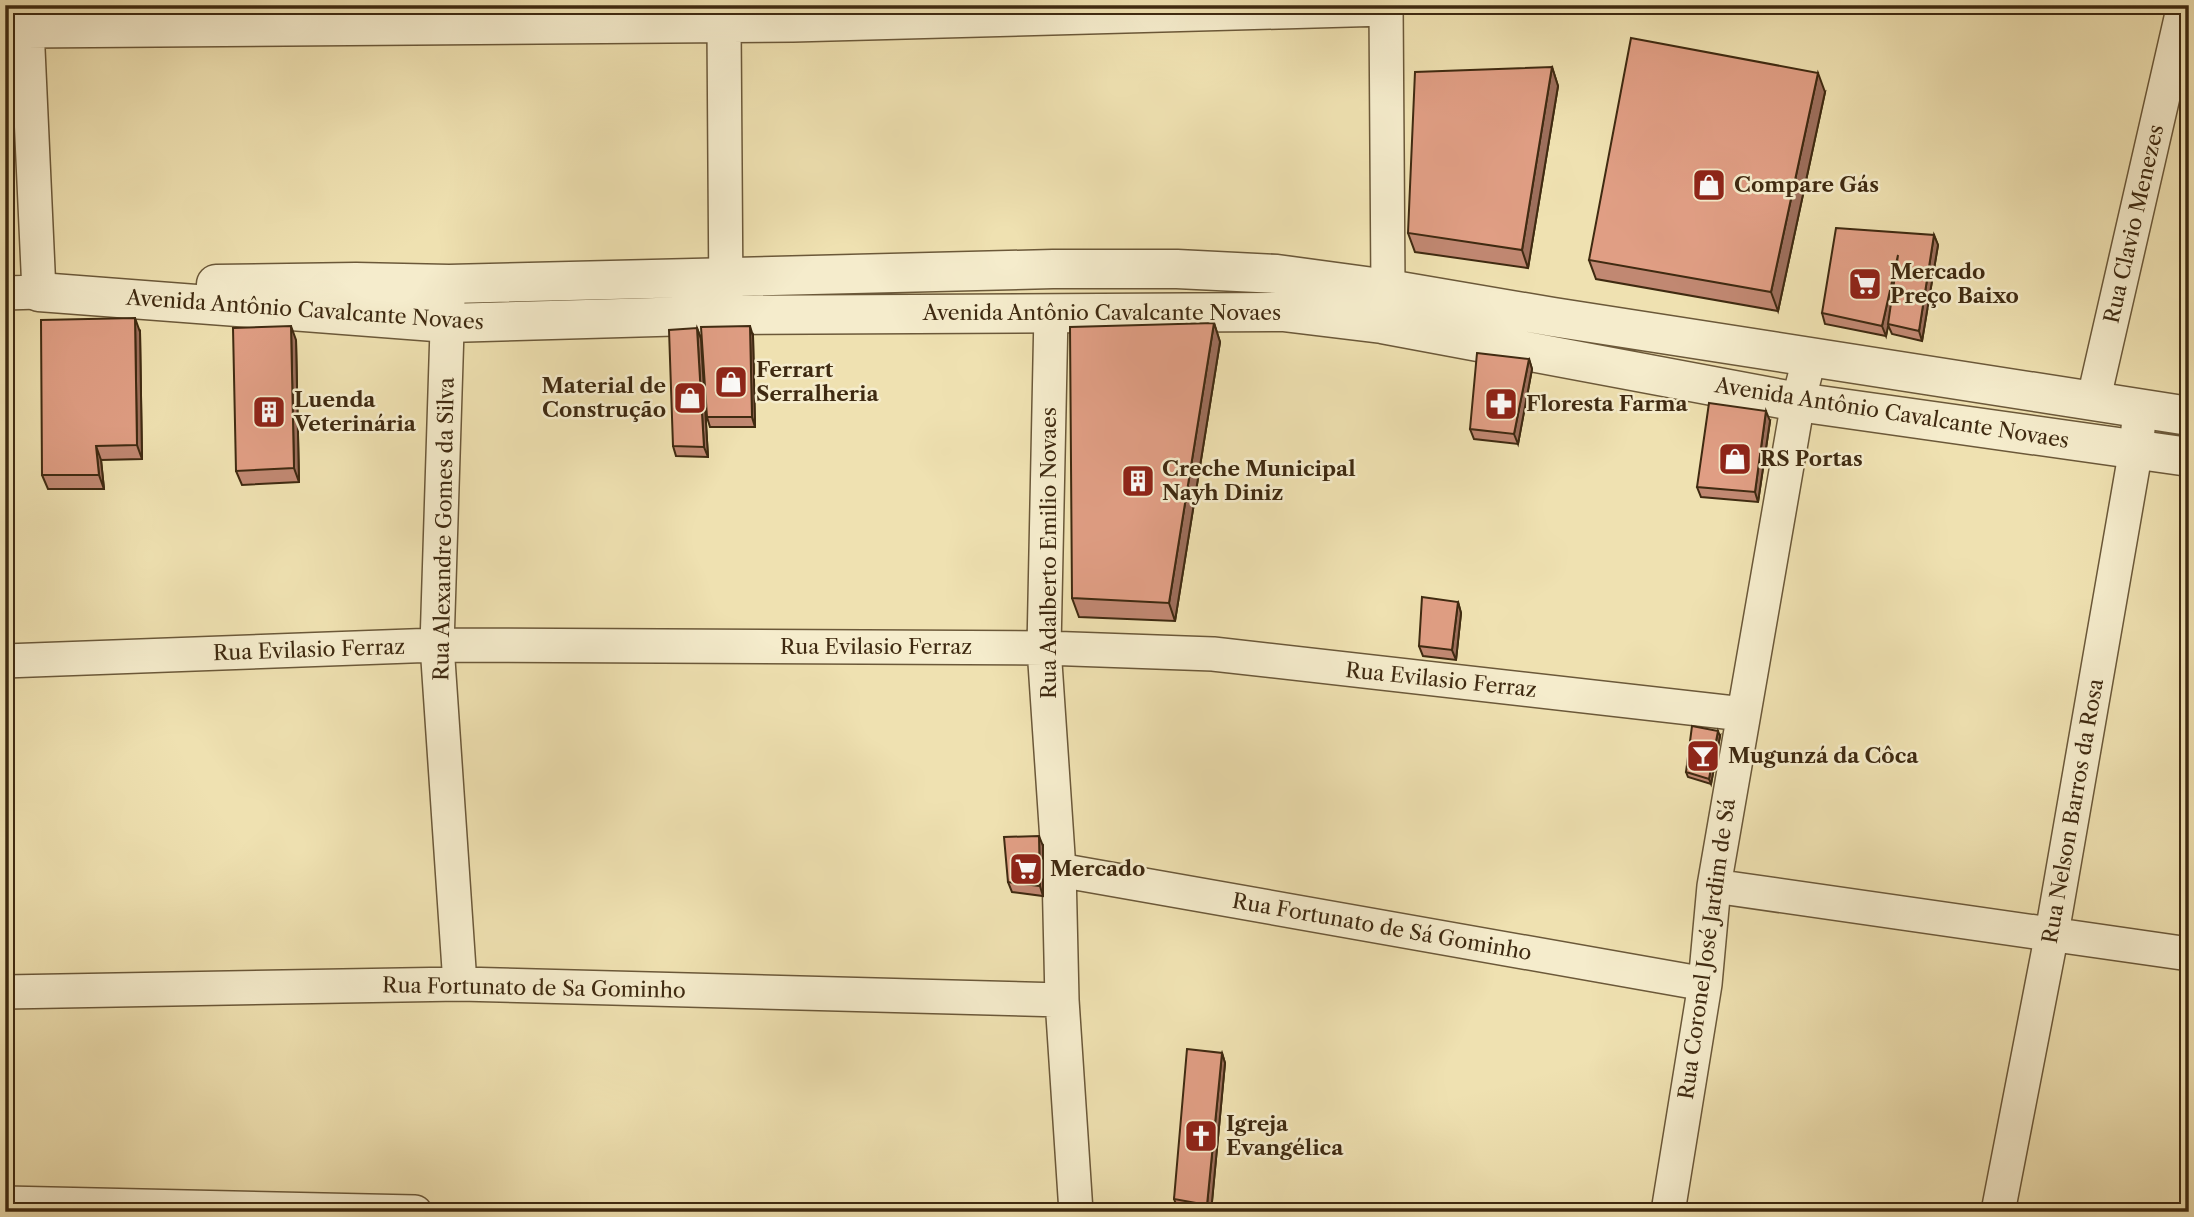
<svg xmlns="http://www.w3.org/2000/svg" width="2194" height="1217" font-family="'Libre Caslon Text',serif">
	<rect width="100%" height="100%" fill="#efe1b1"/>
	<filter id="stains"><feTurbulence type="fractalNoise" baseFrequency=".00286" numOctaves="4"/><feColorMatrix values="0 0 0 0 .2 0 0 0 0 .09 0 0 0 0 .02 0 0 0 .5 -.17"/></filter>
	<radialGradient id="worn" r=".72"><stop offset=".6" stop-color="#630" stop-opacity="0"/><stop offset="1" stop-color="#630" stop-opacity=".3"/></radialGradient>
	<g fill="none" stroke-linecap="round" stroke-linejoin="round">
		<defs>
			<path id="minor" d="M724 26 726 302
				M26 31 793 25 1386 9
				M5 293 39 292 26 5
				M448 298 437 645 460 984
				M1051 313 1044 648 1059 870 1062 1000 1076 1212
				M1384 314 1388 289 1386 5
				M2093 402 2184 5
				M5 661 437 645 1044 648 1213 654 1743 714
				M1059 870 1705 984
				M1714 886 2189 954
				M5 992 460 984 1062 1000
				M5 1203 415 1212
				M1668 1212 1705 984 1714 886 1798 402 1810 356
				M1998 1212 2052 933 2136 449 2140 409"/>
			<path id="tertiary" d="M216 284 356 282 449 284 1053 269H1177L1277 274 1388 289 1553 317 2189 416
				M39 292 448 323 726 315 1283 312 1382 324 1798 402 2189 457"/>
		</defs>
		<!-- minor casing -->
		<use href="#minor" stroke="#6b5839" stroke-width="36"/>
		<!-- tertiary casing -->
		<use href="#tertiary" stroke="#6b5839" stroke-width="41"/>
		<!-- minor -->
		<use href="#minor" stroke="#f5eccc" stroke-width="33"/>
		<!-- tertiary -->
		<use href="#tertiary" stroke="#f5eccc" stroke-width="38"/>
	</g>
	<!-- wall -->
	<path fill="#c18872" stroke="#3f2a11" stroke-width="2" d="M1552 67 1558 86 1528 268 1415 252 1408 233Z
		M1825 92 1778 311 1596 279 1589 260Z
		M1934 235 1938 245 1922 341 1892 334 1888 325 1886 336 1825 324 1822 313Z
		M1214 323 1220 342 1175 621 1079 617 1072 598Z
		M697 328 701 339 708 457 676 456 673 446Z
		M140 332 142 459 101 460 104 489H48L42 475Z
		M753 336 755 427H710L707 417Z
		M296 340 299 482 242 485 236 471Z
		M1529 359 1532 369 1518 444 1474 439 1470 429Z
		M1770 421 1758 502 1701 497 1697 487Z
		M1458 602 1461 613 1456 660 1423 656 1419 646Z
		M1720 736 1711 784 1688 777 1686 772Z
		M1043 846V896L1012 892 1008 882Z
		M1222 1053 1225 1063 1211 1212H1193L1178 1209 1174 1199Z"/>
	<!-- shaded-wall -->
	<path fill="#9d6f5c" stroke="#3f2a11" stroke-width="2" d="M1552 67 1558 86 1528 268 1522 250Z
		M1818 73 1825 92 1778 311 1771 292Z
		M1934 235 1938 245 1922 341 1919 331Z
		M1898 255 1901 265 1886 336 1882 326Z
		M135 318 140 332 142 459 137 445Z
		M1214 323 1220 342 1175 621 1169 603Z
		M291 326 296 340 299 482 294 468Z
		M750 326 753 336 755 427 752 417Z
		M697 328 701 339 708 457 704 447Z
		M1529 359 1532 369 1518 444 1514 434Z
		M1766 411 1770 421 1758 502 1755 492Z
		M96 446 101 460 104 489 99 475Z
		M1458 602 1461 613 1456 660 1452 650Z
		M1718 731 1720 736 1711 784 1709 779Z
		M1039 836 1043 846V896L1040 886Z
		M1222 1053 1225 1063 1211 1212H1210L1207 1205Z"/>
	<!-- building -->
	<path fill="#e09e84" stroke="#3f2a11" stroke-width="2" d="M1631 38 1818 73 1771 292 1589 260Z
		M1552 67 1522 250 1408 233 1415 72Z
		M1836 228 1934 235 1919 331 1888 324 1898 255 1882 326 1822 313Z
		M135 318 137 445 96 446 99 475H42L41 320Z
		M1214 323 1169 603 1072 598 1070 327Z
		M291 326 294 468 236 471 233 328Z
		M750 326 752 417H707L701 327Z
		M697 328 704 447 673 446 669 330Z
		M1477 353 1529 359 1514 434 1470 429Z
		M1709 403 1766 411 1755 492 1697 487Z
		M1422 597 1458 602 1452 650 1419 646Z
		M1692 726 1718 731 1709 779 1686 772Z
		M1039 836 1040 886 1008 882 1004 837Z
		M1187 1049 1222 1053 1207 1205 1174 1199Z"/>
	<!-- icons -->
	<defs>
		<symbol id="shop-square" viewBox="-11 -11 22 22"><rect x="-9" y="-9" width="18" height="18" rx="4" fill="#8f2418" stroke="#f5eccc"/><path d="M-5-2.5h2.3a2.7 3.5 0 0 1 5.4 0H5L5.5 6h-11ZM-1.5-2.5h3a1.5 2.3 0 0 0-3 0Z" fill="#fff"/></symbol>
		<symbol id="supermarket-square" viewBox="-11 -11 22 22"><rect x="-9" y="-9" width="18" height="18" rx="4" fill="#8f2418" stroke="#f5eccc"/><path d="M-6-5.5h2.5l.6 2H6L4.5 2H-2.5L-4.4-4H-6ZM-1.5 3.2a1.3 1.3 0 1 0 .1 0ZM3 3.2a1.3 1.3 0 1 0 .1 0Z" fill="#fff"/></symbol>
		<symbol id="pharmacy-square" viewBox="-11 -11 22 22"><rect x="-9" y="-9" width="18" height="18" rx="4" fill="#8f2418" stroke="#f5eccc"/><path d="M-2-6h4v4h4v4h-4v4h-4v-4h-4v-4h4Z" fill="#fff"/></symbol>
		<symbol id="building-square" viewBox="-11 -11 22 22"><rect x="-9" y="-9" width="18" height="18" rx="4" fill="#8f2418" stroke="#f5eccc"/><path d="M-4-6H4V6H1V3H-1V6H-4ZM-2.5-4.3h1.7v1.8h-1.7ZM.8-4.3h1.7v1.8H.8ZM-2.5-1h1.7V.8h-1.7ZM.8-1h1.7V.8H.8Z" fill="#fff"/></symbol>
		<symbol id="bar-square" viewBox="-11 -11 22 22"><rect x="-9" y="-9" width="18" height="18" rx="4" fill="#8f2418" stroke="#f5eccc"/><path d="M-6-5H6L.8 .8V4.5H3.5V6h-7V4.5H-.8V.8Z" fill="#fff"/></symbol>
		<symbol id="church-square" viewBox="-11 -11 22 22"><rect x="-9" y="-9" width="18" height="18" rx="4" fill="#8f2418" stroke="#f5eccc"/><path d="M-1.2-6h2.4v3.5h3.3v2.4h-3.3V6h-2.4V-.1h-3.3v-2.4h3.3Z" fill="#fff"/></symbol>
	</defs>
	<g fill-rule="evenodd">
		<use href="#shop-square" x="1690" y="166" width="38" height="38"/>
		<use href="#supermarket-square" x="1846" y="265" width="38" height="38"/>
		<use href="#shop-square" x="712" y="363" width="38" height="38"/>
		<use href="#shop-square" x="671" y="379" width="38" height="38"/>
		<use href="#pharmacy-square" x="1482" y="385" width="38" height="38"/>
		<use href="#building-square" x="250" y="393" width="38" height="38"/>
		<use href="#shop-square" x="1716" y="440" width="38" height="38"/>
		<use href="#building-square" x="1119" y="462" width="38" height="38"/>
		<use href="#bar-square" x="1684" y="737" width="38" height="38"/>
		<use href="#supermarket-square" x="1007" y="850" width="38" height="38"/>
		<use href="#church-square" x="1182" y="1117" width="38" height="38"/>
	</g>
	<g text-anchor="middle" stroke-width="5" stroke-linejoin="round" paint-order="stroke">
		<!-- poi labels -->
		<g font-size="21" font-weight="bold" fill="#3f2a11" stroke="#f5eccc" text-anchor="start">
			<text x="1734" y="192">Compare Gás</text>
			<text x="1890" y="279">Mercado<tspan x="1890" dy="24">Preço Baixo</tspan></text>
			<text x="756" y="377">Ferrart<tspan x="756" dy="24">Serralheria</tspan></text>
			<text x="666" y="393" text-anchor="end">Material de<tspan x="666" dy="24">Construção</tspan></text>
			<text x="294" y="407">Luenda<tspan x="294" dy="24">Veterinária</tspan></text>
			<text x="1526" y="411">Floresta Farma</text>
			<text x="1760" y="466">RS Portas</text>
			<text x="1162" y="476">Creche Municipal<tspan x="1162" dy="24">Nayh Diniz</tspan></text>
			<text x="1728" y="763">Mugunzá da Côca</text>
			<text x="1050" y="876">Mercado</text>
			<text x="1226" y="1131">Igreja<tspan x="1226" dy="24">Evangélica</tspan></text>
		</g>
		<!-- street labels -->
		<g font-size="21" fill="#3f2a11" stroke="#f5eccc">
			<text transform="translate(2134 224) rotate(-77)" y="7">Rua Clavio Menezes</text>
			<text transform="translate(305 310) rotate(4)" y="7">Avenida Antônio Cavalcante Novaes</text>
			<text x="1102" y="320">Avenida Antônio Cavalcante Novaes</text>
			<text transform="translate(1892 413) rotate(9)" y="7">Avenida Antônio Cavalcante Novaes</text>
			<text transform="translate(444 529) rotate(-89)" y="7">Rua Alexandre Gomes da Silva</text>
			<text transform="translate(1049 553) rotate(-90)" y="7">Rua Adalberto Emilio Novaes</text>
			<text x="876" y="654">Rua Evilasio Ferraz</text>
			<text transform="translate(309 650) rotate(-2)" y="7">Rua Evilasio Ferraz</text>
			<text transform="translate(1441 680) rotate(6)" y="7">Rua Evilasio Ferraz</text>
			<text transform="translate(2073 811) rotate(-80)" y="7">Rua Nelson Barros da Rosa</text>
			<text transform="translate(1382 927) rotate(10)" y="7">Rua Fortunato de Sá Gominho</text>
			<text transform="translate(1707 949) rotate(-82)" y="7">Rua Coronel José Jardim de Sá</text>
			<text transform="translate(534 988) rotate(1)" y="7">Rua Fortunato de Sa Gominho</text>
		</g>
	</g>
	<!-- margin -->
	<rect width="2194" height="1217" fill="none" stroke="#efe1b1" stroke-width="28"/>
	<rect x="7" y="7" width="2180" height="1203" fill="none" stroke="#3f2a11" stroke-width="3.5"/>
	<rect x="14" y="14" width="2166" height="1189" fill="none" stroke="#3f2a11" stroke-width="2"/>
	<rect width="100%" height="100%" filter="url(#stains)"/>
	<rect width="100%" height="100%" fill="url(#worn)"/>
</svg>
